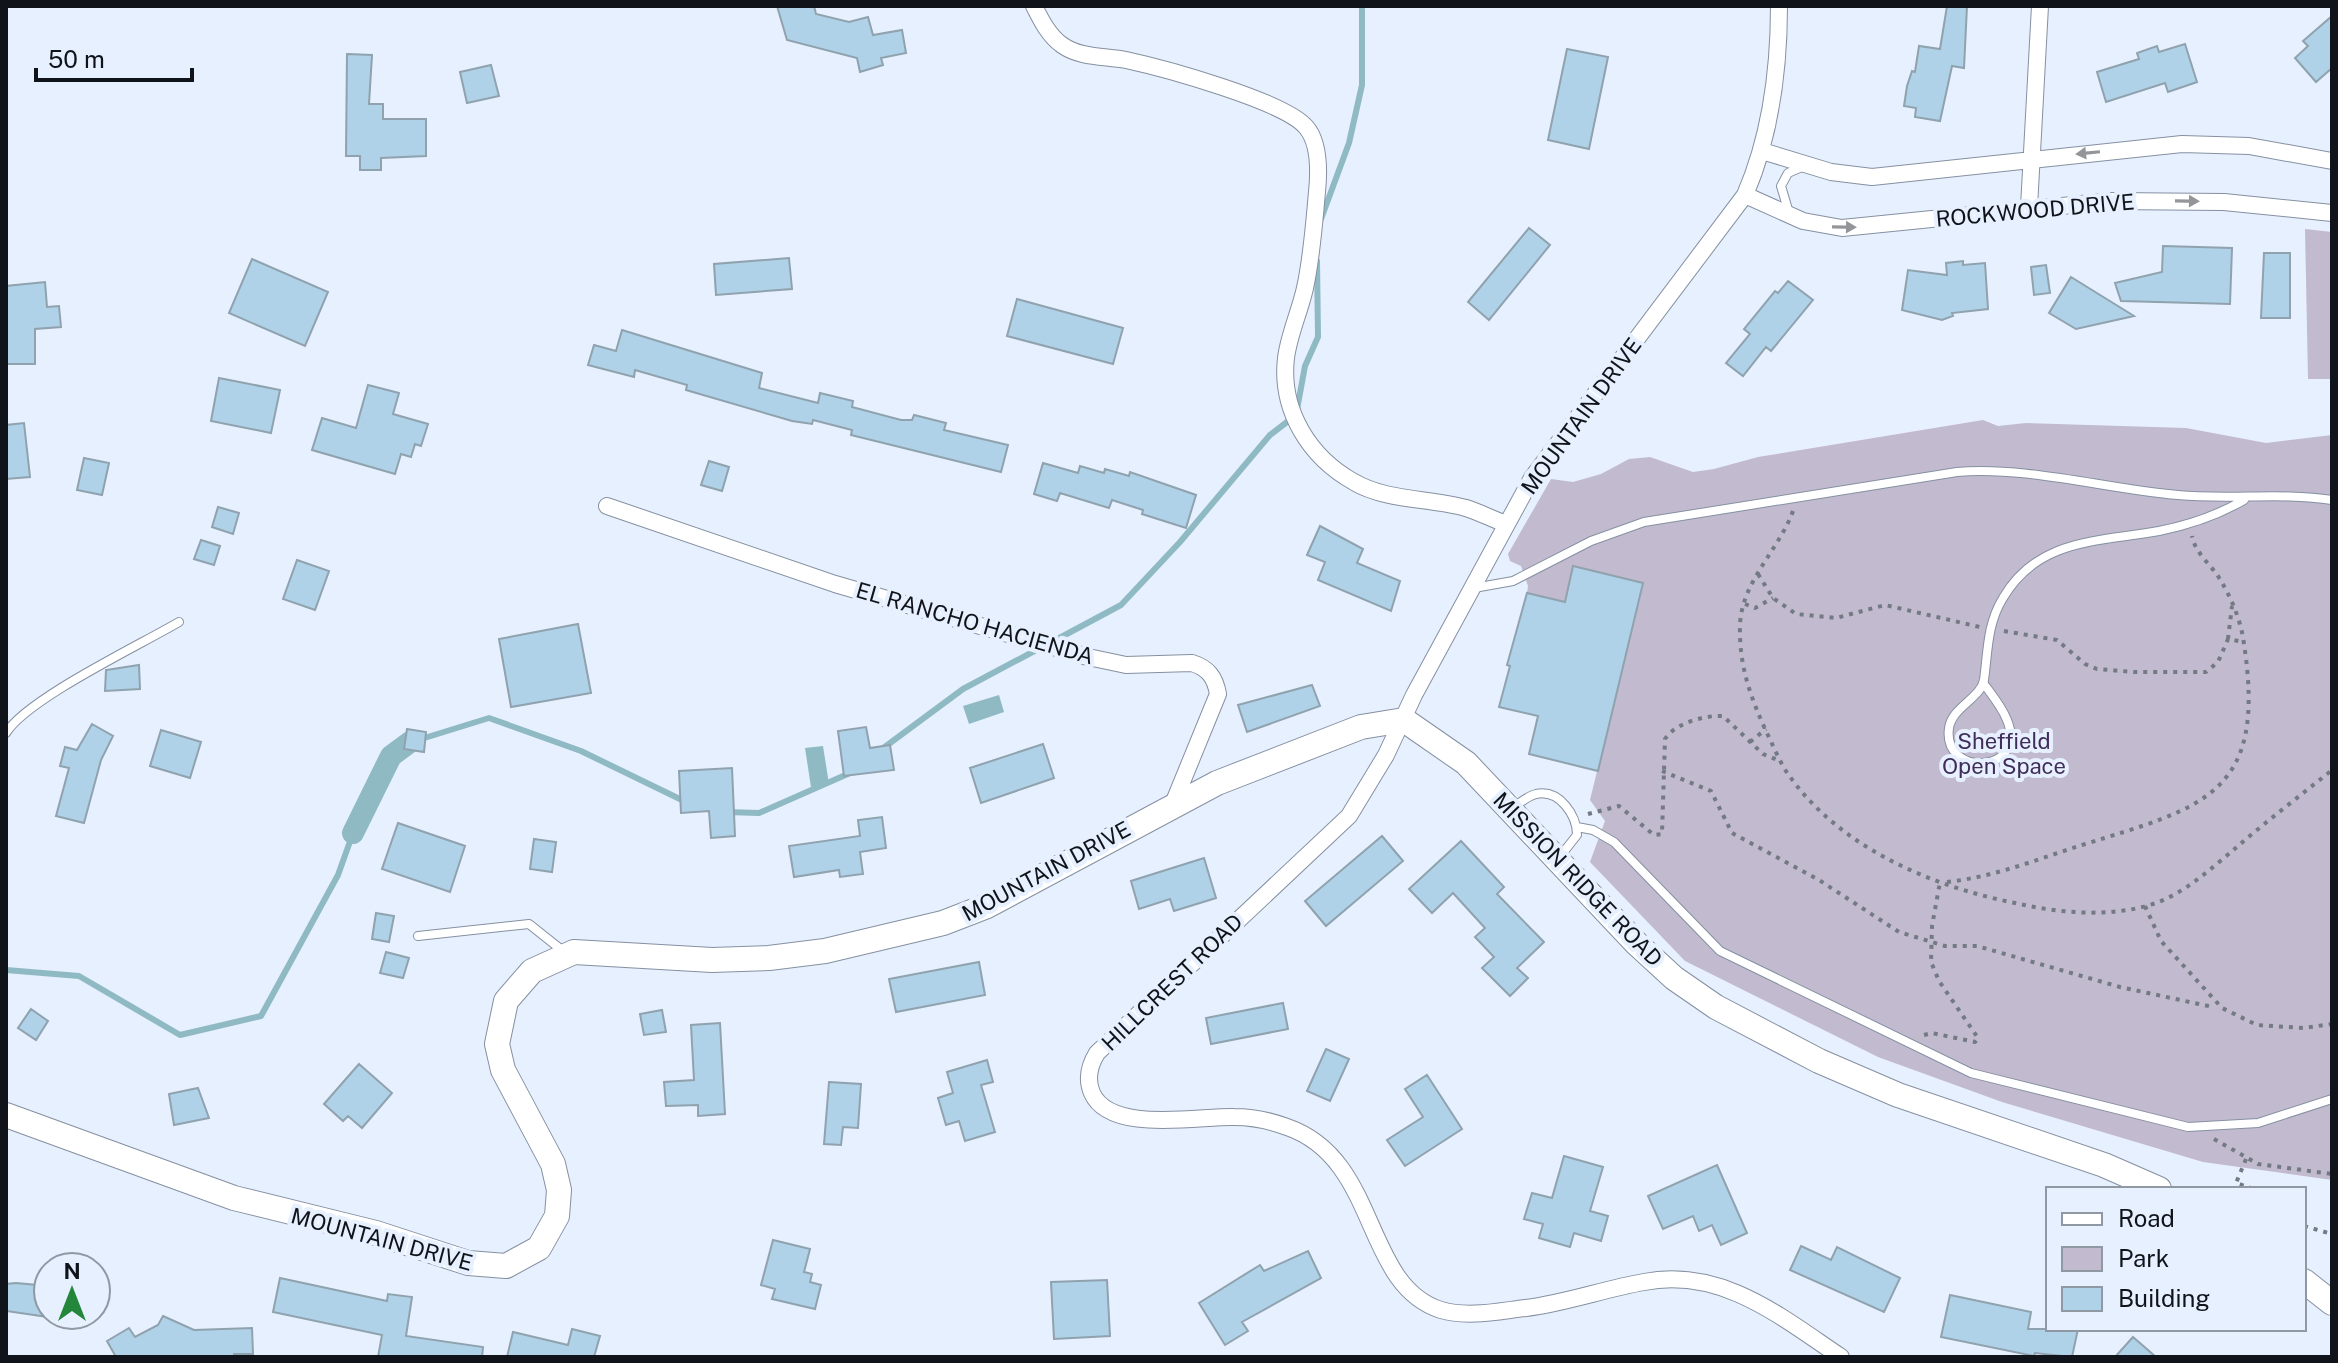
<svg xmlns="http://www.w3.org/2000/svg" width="2338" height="1363" font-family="'Public Sans',sans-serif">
	<rect width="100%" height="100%" fill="#e6f0fe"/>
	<!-- green -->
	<path fill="#c2bacf" d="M2305 229 2332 232V379H2308Z
		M1983 420 1998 426 2026 423 2186 428 2266 443 2332 435V1180L2203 1162 2002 1102 1878 1057 1685 961 1590 862 1605 821 1590 800 1643 583 1574 566 1565 602 1527 593 1528 586 1521 566 1510 561 1508 554 1551 479 1573 482 1601 474 1629 459 1650 457 1693 472 1714 469 1758 457Z"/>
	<!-- water -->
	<path fill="#8fbac4" d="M999 695 1004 712 969 724 963 706Z
		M823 746 829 784 811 787 805 748Z"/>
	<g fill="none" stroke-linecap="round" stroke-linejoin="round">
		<!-- stream -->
		<path stroke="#8fbac4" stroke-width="6" d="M1321 219 1349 143 1362 85V6
			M1050 643 1121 605 1180 542 1270 435 1296 415 1305 366 1318 337 1317 261
			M418 740 489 718 581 751 686 802
			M882 749 963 689 1040 648
			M726 812 759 813 850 773
			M6 970 79 976 180 1035 261 1016 338 875 353 833"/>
		<!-- canal -->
		<path stroke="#8fbac4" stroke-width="22" d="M353 833 391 756 410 742"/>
	</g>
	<!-- building -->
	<path fill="#b0d2e8" stroke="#8fa2ae" stroke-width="2" d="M777 6H814L816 14 849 22 868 17 873 35 902 30 906 53 881 58 883 65 860 72 857 58 787 40Z
		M1947 6H1967L1964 68 1952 66 1940 121 1915 117 1916 108 1904 106 1907 86 1912 71 1915 72 1919 46 1940 49Z
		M2332 16V68L2316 82 2295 58 2308 46 2303 41Z
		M2185 44 2197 82 2168 92 2165 83 2106 102 2097 72 2139 59 2137 53 2157 46 2159 52Z
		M1567 49 1608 57 1589 149 1548 140Z
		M347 54 372 55 369 104H383V119H426V156L381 158V170H360V156H346Z
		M491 65 499 96 467 103 460 72Z
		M1529 228 1550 245 1489 320 1468 302Z
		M2163 246 2232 248 2230 304 2121 301 2115 283 2162 272Z
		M2264 253H2290V318H2261Z
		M789 258 792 289 716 295 714 264Z
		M252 259 328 292 305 346 229 313Z
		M1963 261V265L1985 263 1988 309 1952 313 1953 316 1942 320 1902 310 1908 270 1947 275 1946 263Z
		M2046 265 2050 293 2034 295 2031 267Z
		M2071 277 2134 316 2076 329 2049 313Z
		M1788 281 1813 300 1771 351 1766 347 1743 376 1726 363 1750 334 1744 329 1775 291 1778 293Z
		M45 282 47 307 59 306 61 327 35 329V364H6V286Z
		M1017 299 1123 328 1113 364 1007 336Z
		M622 330 762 373 759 388 818 403 820 393 853 401 852 407 901 420H912L914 415 946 423 944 430 1008 445 1001 472 851 435 852 430 813 420 812 424 792 421 686 390 687 385 635 370 634 377 588 365 594 345 616 351Z
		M219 378 280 390 271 433 211 421Z
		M368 385 399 393 393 414 428 424 421 446 415 444 411 457 401 454 395 474 312 450 322 418 356 428Z
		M24 423 30 477 6 479V425Z
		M84 458 109 463 102 495 77 490Z
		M709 461 729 467 722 491 701 485Z
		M1043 463 1078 473 1080 466 1104 473 1105 469 1129 476 1130 472 1196 495 1186 528 1142 514 1143 510 1112 500 1109 508 1060 493 1057 501 1034 494Z
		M218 507 239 513 233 534 212 527Z
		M1320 526 1363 549 1357 563 1400 581 1391 611 1318 580 1325 562 1307 555Z
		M201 540 220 546 214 565 194 559Z
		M297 560 329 571 315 610 283 599Z
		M1573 566 1643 583 1598 771 1529 754 1538 716 1499 707 1510 666 1507 665 1527 593 1565 602Z
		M578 624 591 693 511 707 499 639Z
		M139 665 140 689 105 691 106 670Z
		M1312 685 1320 706 1247 732 1238 705Z
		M92 724 113 736 101 760 84 823 56 816 69 768 60 766 65 747 77 750Z
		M866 727 870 748 890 745 894 770 844 776 838 731Z
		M407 729 426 732 424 752 404 749Z
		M161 730 201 742 190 778 150 766Z
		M1043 744 1054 778 981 803 970 768Z
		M732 768 735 836 711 838 709 811 681 813 679 771Z
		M882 817 886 848 860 852 863 874 840 877 839 870 794 877 789 846 860 836 858 820Z
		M398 823 465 846 450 892 382 869Z
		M1382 836 1403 861 1326 926 1305 901Z
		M534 839 556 842 552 872 530 869Z
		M1461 841 1504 887 1497 894 1544 942 1517 968 1528 978 1510 996 1482 968 1494 957 1475 937 1485 928 1453 893 1432 913 1409 889Z
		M1204 858 1216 898 1174 911 1170 899 1139 909 1131 881Z
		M376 913 394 916 389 942 372 939Z
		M386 952 409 958 403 978 380 973Z
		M979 962 985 995 896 1012 889 979Z
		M1283 1003 1288 1029 1211 1044 1206 1018Z
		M31 1009 48 1021 36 1040 18 1028Z
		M662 1010 666 1032 644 1035 640 1014Z
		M720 1023 725 1114 698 1116V1105L666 1106 664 1082 694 1080 691 1025Z
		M1326 1049 1349 1059 1330 1101 1307 1091Z
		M987 1060 993 1082 981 1085 995 1132 965 1141 959 1121 946 1125 938 1098 953 1093 947 1072Z
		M359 1064 392 1093 362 1128 348 1116 343 1121 324 1104Z
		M1427 1075 1462 1129 1405 1166 1387 1140 1423 1117 1405 1089Z
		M829 1082 861 1084 858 1128 843 1127 841 1145 824 1144Z
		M198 1088 209 1118 174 1125 169 1094Z
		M1564 1156 1603 1167 1590 1211 1608 1216 1601 1241 1574 1233 1570 1247 1539 1238 1543 1224 1524 1219 1532 1193 1552 1198Z
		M1717 1165 1747 1233 1721 1245 1712 1225 1699 1231 1693 1216 1663 1229 1648 1196Z
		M773 1240 810 1249 804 1272 812 1274 810 1282 821 1285 815 1309 772 1299 775 1289 761 1285Z
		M1801 1246 1831 1260 1837 1247 1900 1278 1884 1312 1790 1270Z
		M1308 1251 1321 1278 1242 1322 1248 1331 1225 1345 1199 1303 1260 1265 1264 1271Z
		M280 1278 387 1301 388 1294 412 1297 406 1336 483 1347 482 1357H378L382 1335 273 1312Z
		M1107 1280 1110 1336 1054 1339 1051 1282Z
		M16 1283 48 1286V1317L6 1311V1284Z
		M1950 1295 2031 1312 2028 1329H2078L2072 1357 2035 1353 2034 1356 1941 1337Z
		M163 1316 194 1330 252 1328 253 1354H234V1357H116L107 1341 129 1328 135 1337 158 1325Z
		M572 1329 600 1336 594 1357H507L513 1332 568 1345Z
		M2133 1337 2156 1357H2115Z"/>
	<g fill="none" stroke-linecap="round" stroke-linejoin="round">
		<defs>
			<path id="service" d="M1789 213 1781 186 1788 173 1802 167
				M1474 588 1513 581 1591 541 1644 522 1957 472C2027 466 2107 489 2178 495 2230 500 2281 492 2332 500
				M1984 684C1992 695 2002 707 2007 720 2029 774 1942 778 1949 728 1952 707 1981 698 1984 680 1988 651 1987 624 2003 598 2038 538 2099 542 2159 531 2189 525 2218 515 2244 500
				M6 733C27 699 138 646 179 622
				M1514 807C1521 802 1528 796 1536 794 1560 789 1577 816 1577 835L1558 859
				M1577 827 1593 830 1614 842 1720 951 1971 1073 2188 1127 2258 1123 2332 1099
				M418 936 529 924 563 951"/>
			<path id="minor" d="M1034 6C1041 20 1049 36 1062 45 1080 58 1105 56 1126 60 1163 68 1284 101 1306 127 1320 143 1319 172 1317 192 1314 224 1312 256 1305 288 1300 311 1289 334 1286 358 1280 410 1309 457 1354 482 1386 501 1431 498 1466 508 1479 512 1492 519 1506 524
				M1779 6C1779 71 1771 135 1745 195L1532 478 1414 695 1386 755 1349 816 1097 1053C1089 1066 1086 1079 1092 1093 1110 1134 1198 1116 1234 1117 1252 1117 1271 1121 1287 1127 1380 1159 1362 1285 1441 1310 1468 1318 1499 1311 1526 1308 1566 1303 1604 1289 1644 1282 1722 1267 1781 1317 1841 1357
				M1762 151 1831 172 1872 177 2182 144 2249 146 2332 161
				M1745 195 1803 221 1842 228 2111 201 2224 202 2332 213
				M2029 207 2040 6
				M607 506 835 584 1088 657 1126 665 1192 663C1208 668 1215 677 1218 694L1173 804"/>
			<path id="secondary" d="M6 1115 234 1198 376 1233 468 1263 506 1266 539 1248 557 1216 559 1190 553 1164 503 1070 497 1044 506 1001 532 971 574 952 712 960 769 958 825 951 943 923 987 906 1217 783 1361 727 1404 720 1466 763 1637 944 1674 978 1716 1007 1819 1061 1898 1095 2104 1165 2159 1189
				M2304 1281 2332 1303"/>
		</defs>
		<!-- service casing -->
		<use href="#service" stroke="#8590a1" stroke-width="10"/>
		<!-- minor casing -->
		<use href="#minor" stroke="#8590a1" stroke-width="18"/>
		<!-- secondary casing -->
		<use href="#secondary" stroke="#8590a1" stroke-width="26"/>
		<!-- path -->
		<path stroke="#737a83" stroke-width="4" stroke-dasharray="4 6" stroke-linecap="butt" d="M1793 511C1779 550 1741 582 1740 626 1739 665 1750 696 1766 731 1773 745 1779 761 1788 774 1839 847 1930 886 2015 903 2059 913 2109 918 2153 904 2184 894 2213 867 2238 846 2268 820 2301 795 2332 770
			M1758 574 1773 598 1796 614 1836 618 1885 605 1980 627
			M1745 604 1755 608 1773 598
			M2004 631 2057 640 2085 664 2097 669 2134 672H2206L2218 662 2228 639 2244 642
			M2228 639 2232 606
			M1750 742 1766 729
			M1662 771 1711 791 1732 833 1819 880 1899 932 1945 946H1977L2120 987 2213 1007
			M1588 814 1619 806 1654 835 1662 834 1665 739C1675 723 1705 715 1723 716L1763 754 1780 761
			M1947 882C1994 877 2038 859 2082 845 2204 807 2267 795 2244 644 2241 620 2231 597 2218 576 2209 563 2195 552 2192 536
			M2145 906 2161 941 2222 1008 2257 1025 2304 1028 2332 1024
			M1924 1035 1932 1033 1975 1042 1978 1038 1939 981 1931 962 1932 926 1940 882
			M2214 1139 2258 1164 2332 1174
			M2246 1159 2236 1183 2254 1189
			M2304 1226 2332 1234"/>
		<!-- service -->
		<use href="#service" stroke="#fff" stroke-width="8"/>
		<!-- minor -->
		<use href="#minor" stroke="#fff" stroke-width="16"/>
		<!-- secondary -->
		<use href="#secondary" stroke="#fff" stroke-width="24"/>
	</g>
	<!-- one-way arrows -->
	<defs><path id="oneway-solid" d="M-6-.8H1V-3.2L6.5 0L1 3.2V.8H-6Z" transform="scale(2)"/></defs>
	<g fill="#939598">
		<use href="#oneway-solid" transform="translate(2088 153) rotate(174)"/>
		<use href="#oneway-solid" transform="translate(2187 201) rotate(1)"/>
		<use href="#oneway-solid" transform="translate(1844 227) rotate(1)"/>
	</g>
	<g text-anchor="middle" stroke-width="8" stroke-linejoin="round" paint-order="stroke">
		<!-- street labels -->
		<g font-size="22" fill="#10141a" stroke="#e6f0fe">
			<text transform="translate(2035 210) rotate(-5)" y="8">ROCKWOOD DRIVE</text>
			<text transform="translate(1581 416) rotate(-54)" y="8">MOUNTAIN DRIVE</text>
			<text transform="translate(975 623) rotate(16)" y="8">EL RANCHO HACIENDA</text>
			<text transform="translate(1046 871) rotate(-28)" y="8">MOUNTAIN DRIVE</text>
			<text transform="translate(1578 879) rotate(46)" y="8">MISSION RIDGE ROAD</text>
			<text transform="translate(1172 982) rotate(-44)" y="8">HILLCREST ROAD</text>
			<text transform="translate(382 1239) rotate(15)" y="8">MOUNTAIN DRIVE</text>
		</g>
		<!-- park labels -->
		<g font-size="22" fill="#402d59" stroke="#e6f0fe">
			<text x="2004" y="749">Sheffield<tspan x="2004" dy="25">Open Space</tspan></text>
		</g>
	</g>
	<!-- border -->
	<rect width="2338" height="1363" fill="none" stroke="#10141a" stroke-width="16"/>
	<!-- legend -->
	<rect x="2046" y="1187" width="260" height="144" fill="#e6f0fe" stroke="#9098a3" stroke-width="2"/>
	<rect x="2062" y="1213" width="40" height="12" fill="#ffffff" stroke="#9098a3" stroke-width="2"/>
	<text x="2118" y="1227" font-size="24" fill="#10141a">Road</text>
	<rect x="2062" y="1247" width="40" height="24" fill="#c2bacf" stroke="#9098a3" stroke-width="2"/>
	<text x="2118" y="1267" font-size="24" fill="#10141a">Park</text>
	<rect x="2062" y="1287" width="40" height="24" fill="#b0d2e8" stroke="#9098a3" stroke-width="2"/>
	<text x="2118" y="1307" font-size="24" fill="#10141a">Building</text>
	<!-- north arrow -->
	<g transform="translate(72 1291)"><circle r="38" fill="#e6f0fe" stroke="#9098a3" stroke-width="2"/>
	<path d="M0-6L14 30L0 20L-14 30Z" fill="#23863a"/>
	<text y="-12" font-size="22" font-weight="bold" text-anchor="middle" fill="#10141a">N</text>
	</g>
	<!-- scale -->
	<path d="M36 68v12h156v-12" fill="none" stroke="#10141a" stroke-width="4"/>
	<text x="48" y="68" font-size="24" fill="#10141a" stroke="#e6f0fe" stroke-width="6" paint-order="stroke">50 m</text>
</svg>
